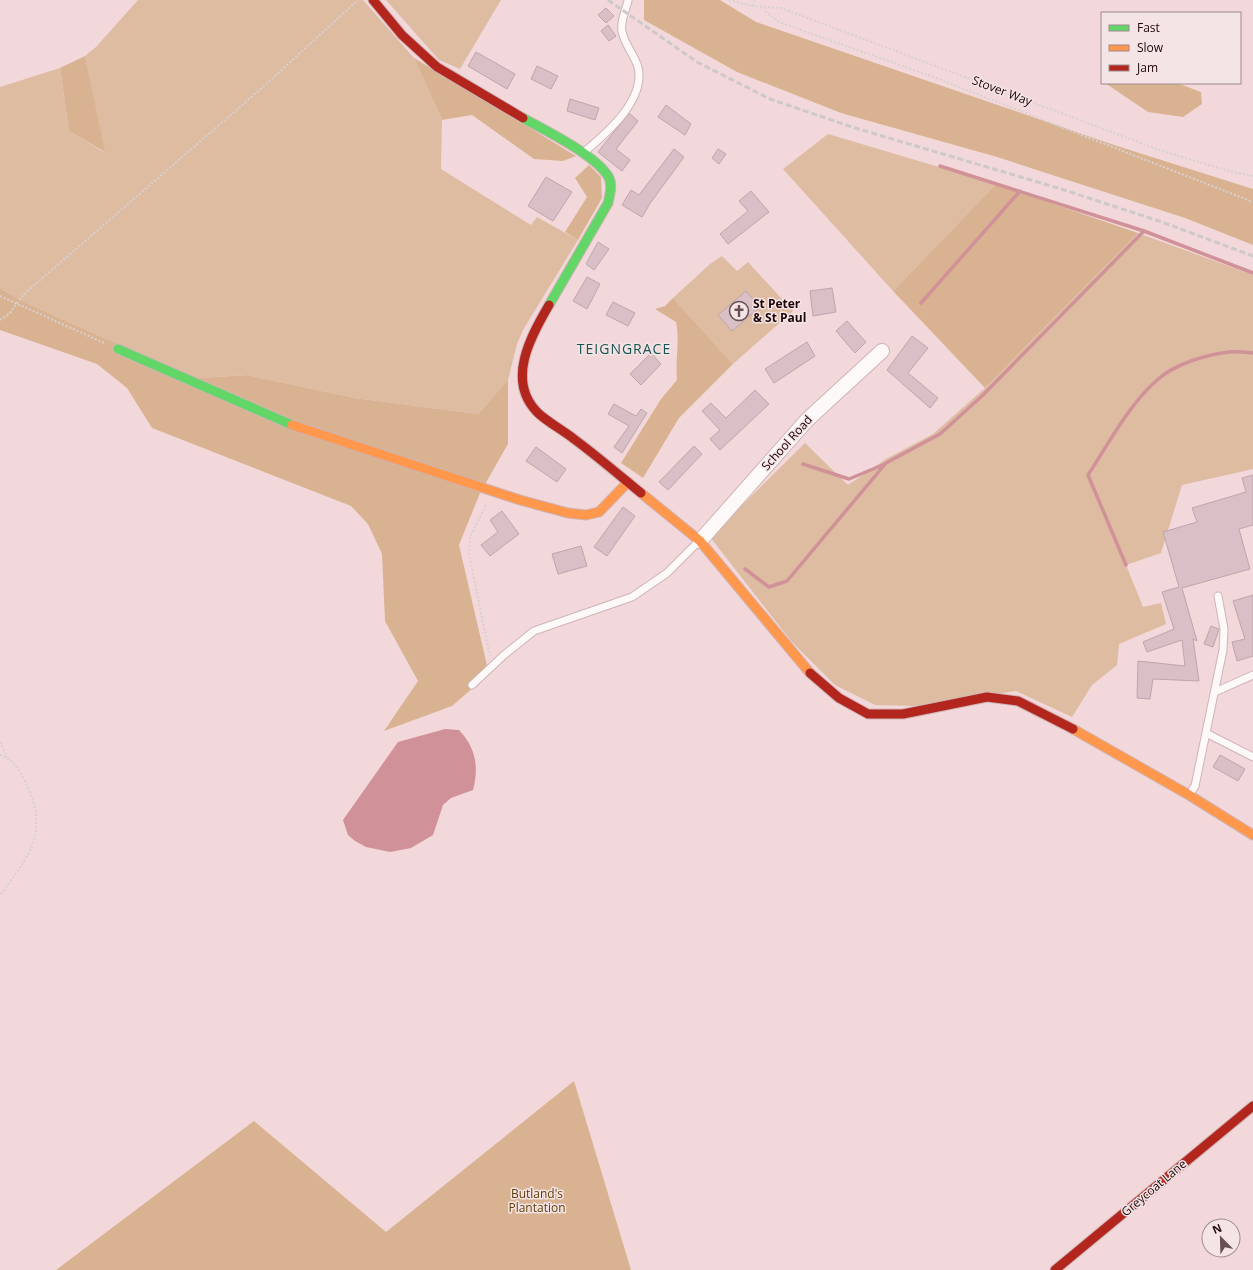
<svg xmlns="http://www.w3.org/2000/svg" width="1253" height="1270" font-family="'Open Sans',sans-serif">
	<rect width="100%" height="100%" fill="#f2d8da"/>
	<!-- green -->
	<path fill="#debca2" d="M138 0H363L414 58 442 120 441 169 531 225 537 217 578 240 523 330 517 344 508 380 478 414 355 398 247 375 199 378 124 347 22 301 0 288V87L60 68 69 131 104 152 85 56 96 47Z
		M386 0H501L460 69 439 60Z
		M828 134 996 184 893 291 783 169Z
		M1138 233 1253 275V469L1182 485 1161 553 1126 565 1143 607 1161 603 1166 624 1119 644 1117 665 1092 685 1072 717 1016 691 914 706 875 705 835 685 791 641 710 537 805 443 848 485 886 459 933 434 985 388Z
		M722 256 737 271 748 262 793 311 733 364 673 298 710 264Z"/>
	<!-- forest -->
	<path fill="#d9b391" d="M644 0H720L756 22 1114 145 1253 189V245L1185 218 997 157 841 113 737 72 644 20Z
		M85 56 105 152 69 131 60 68Z
		M414 58 576 156 563 161 534 159 472 115 442 120Z
		M1105 83H1177L1201 92 1202 104 1183 117 1148 112Z
		M589 165 601 177 602 198 578 240 565 232 587 197 575 178Z
		M996 184 1138 233 985 388 893 291Z
		M0 288 22 301 124 347 199 378 247 375 355 398 478 414 508 380V444L480 493 459 545 489 674 452 706 384 731 418 681 385 621 382 554 368 524 351 506 152 428 127 388 97 364 0 330Z
		M673 298 733 364 679 418 643 478 621 463 661 399 677 380C675 360 680 341 676 322L655 309 665 306Z
		M574 1081 631 1270H56L254 1121 386 1232Z"/>
	<!-- water -->
	<path fill="#d09198" d="M445 729 459 730C476 748 479 767 473 790L451 798 443 805 433 835 411 848 390 852 366 847 355 841 348 835 343 820 398 742Z"/>
	<g fill="none" stroke-linecap="round" stroke-linejoin="round">
		<!-- stream -->
		<path stroke="#d09198" stroke-width="3.5" d="M940 166 1144 231 1253 273
			M921 303 1020 191
			M803 464 849 479 885 464
			M1126 565 1088 475C1109 443 1128 406 1156 381 1174 364 1205 355 1229 352 1236 351 1245 352 1253 353
			M745 569 769 587 787 581 886 463 940 434 982 396 1144 231"/>
	</g>
	<!-- building -->
	<path fill="#d9bfc6" stroke="#bea6ac" d="M606 8 614 16 606 23 598 15Z
		M608 25 616 36 609 41 601 31Z
		M476 52 515 74 507 89 468 66Z
		M537 66 558 76 551 89 531 79Z
		M570 99 599 108 595 120 567 111Z
		M666 105 691 124 685 135 658 117Z
		M629 113 638 121 616 149 630 160 622 171 598 152Z
		M674 149 684 157 651 202 642 217 622 205 631 190 639 195Z
		M718 149 726 154 719 164 712 158Z
		M546 177 572 192 553 221 528 206Z
		M751 191 769 212 728 244 720 234 748 211 739 201Z
		M598 242 609 249 594 270 586 264Z
		M587 277 600 284 587 309 573 301Z
		M832 288 836 312 813 316 810 291Z
		M746 291 760 307 732 331 718 315Z
		M613 302 635 313 628 326 606 315Z
		M847 321 866 342 855 353 836 331Z
		M912 336 928 348 908 373 938 398 930 408 887 370Z
		M807 342 815 356 774 383 765 369Z
		M651 353 661 364 641 385 630 374Z
		M755 390 769 404 720 450 710 439 720 430 702 411 711 403 726 418Z
		M614 404 636 416 641 409 647 413 622 453 614 447 629 426 608 414Z
		M694 446 702 454 668 490 659 482Z
		M536 447 566 469 557 482 526 461Z
		M1253 475V525L1239 529 1250 569 1182 588 1197 641 1193 639 1199 681 1153 679 1150 699 1137 698 1138 661 1185 666 1182 640 1147 652 1143 642 1174 629 1162 592 1179 587 1163 532 1197 522 1192 508 1246 492 1242 478Z
		M623 507 635 516 607 556 594 547Z
		M502 511 519 534 490 556 481 545 498 532 490 520Z
		M581 546 587 566 558 574 552 554Z
		M1253 595V656L1237 661 1232 642 1245 639 1233 601Z
		M1211 626 1219 629 1213 647 1204 644Z
		M1220 755 1245 769 1238 781 1213 767Z"/>
	<g fill="none" stroke-linecap="round" stroke-linejoin="round">
		<defs>
			<path id="lane" d="M583 153C606 134 646 100 638 67 634 54 624 44 622 31 620 22 626 9 628 1
				M472 685 504 655 534 631 632 597 667 573 699 541
				M1215 692 1253 675
				M1206 733 1253 757
				M1189 795 1195 786 1223 650 1224 629 1218 596"/>
			<path id="street" d="M700 541 807 420 882 351"/>
			<path id="fast" d="M523 118C546 131 594 154 608 176 613 184 610 194 608 203L549 305
				M118 349 292 425"/>
			<path id="slow" d="M292 425 520 500 568 513 586 515 599 512 628 482
				M641 493 700 541 810 673
				M1073 729 1189 795 1253 835"/>
			<path id="jam" d="M373 0 402 35 437 67 523 118
				M549 305C531 336 506 380 537 412 547 422 563 430 574 439 597 456 619 475 641 493
				M810 673 839 698 868 714H903L987 697 1018 701 1073 729
				M1055 1270 1253 1106"/>
		</defs>
		<!-- lane casing -->
		<use href="#lane" stroke="#ceb4b6" stroke-width="9"/>
		<!-- street casing -->
		<use href="#street" stroke="#ceb4b6" stroke-width="16"/>
		<!-- fast casing -->
		<use href="#fast" stroke="#ceb4b6" stroke-width="11"/>
		<!-- slow casing -->
		<use href="#slow" stroke="#ceb4b6" stroke-width="11"/>
		<!-- jam casing -->
		<use href="#jam" stroke="#ceb4b6" stroke-width="11"/>
		<!-- path -->
		<path stroke="#d8d0d1" stroke-width="2" stroke-dasharray="2 2" stroke-linecap="butt" d="M729 0 752 6 781 8 1165 152 1233 172 1253 176
			M752 6 755 0
			M765 7 766 12 779 22 936 78 1253 202
			M0 296 104 343
			M0 320 9 314 23 295 263 87 358 0
			M486 505 470 537 469 554 490 656
			M0 742 7 757
			M0 755C13 759 19 769 25 781 50 830 30 856 0 895"/>
		<!-- lane -->
		<use href="#lane" stroke="#fdf9f9" stroke-width="7"/>
		<!-- street -->
		<use href="#street" stroke="#fdf9f9" stroke-width="14"/>
		<!-- fast -->
		<use href="#fast" stroke="#63d668" stroke-width="9"/>
		<!-- slow -->
		<use href="#slow" stroke="#ff974d" stroke-width="9"/>
		<!-- jam -->
		<use href="#jam" stroke="#b3261e" stroke-width="9"/>
		<!-- rail -->
		<path stroke="#cfc8c8" stroke-width="3" stroke-dasharray="6 3" stroke-linecap="butt" d="M608 0 697 62 770 99 855 128 1058 188 1159 221 1253 256"/>
	</g>
	<!-- icons -->
	<defs>
		<symbol id="church-ring" viewBox="-11 -11 22 22"><circle r="9.5" fill="#f5e4e5" stroke="#684f52" stroke-width="1.5"/><path d="M-1.2-6h2.4v3.5h3.3v2.4h-3.3V6h-2.4V-.1h-3.3v-2.4h3.3Z" fill="#684f52"/></symbol>
	</defs>
	<g fill-rule="evenodd">
		<use href="#church-ring" x="728" y="300" width="22" height="22"/>
	</g>
	<g text-anchor="middle" stroke-width="3" stroke-linejoin="round" paint-order="stroke">
		<!-- street labels -->
		<g font-size="12" fill="#1e0509" stroke="#f5e4e5">
			<text transform="translate(1002 91) rotate(21)" y="4">Stover Way</text>
			<text transform="translate(787 443) rotate(-48)" y="4">School Road</text>
			<text transform="translate(1154 1188) rotate(-40)" y="4">Greycoat Lane</text>
		</g>
		<!-- poi labels -->
		<g font-size="12" font-weight="bold" fill="#1e0509" stroke="#f5e4e5" text-anchor="start">
			<text x="753" y="308">St Peter<tspan x="753" dy="14">&amp; St Paul</tspan></text>
		</g>
		<!-- park labels -->
		<g font-size="12" fill="#5d3d09" stroke="#f5e4e5">
			<text x="537" y="1198">Butland's<tspan x="537" dy="14">Plantation</tspan></text>
		</g>
		<!-- quarter labels -->
		<g font-size="14" letter-spacing="1" fill="#175352" stroke="#f5e4e5">
			<text x="624" y="354">TEIGNGRACE</text>
		</g>
	</g>
	<!-- legend -->
	<rect x="1101" y="12" width="140" height="72" fill="#f5e4e5" stroke="#9f8b8d"/>
	<rect x="1109" y="25" width="20" height="6" fill="#63d668" stroke="#9f8b8d"/>
	<text x="1137" y="32" font-size="12" fill="#1e0509">Fast</text>
	<rect x="1109" y="45" width="20" height="6" fill="#ff974d" stroke="#9f8b8d"/>
	<text x="1137" y="52" font-size="12" fill="#1e0509">Slow</text>
	<rect x="1109" y="65" width="20" height="6" fill="#b3261e" stroke="#9f8b8d"/>
	<text x="1137" y="72" font-size="12" fill="#1e0509">Jam</text>
	<!-- north arrow -->
	<g transform="translate(1221 1238) rotate(337)"><circle r="19" fill="#f5e4e5" stroke="#9f8b8d"/>
	<path d="M0-3L7 15L0 10L-7 15Z" fill="#684f52"/>
	<text y="-6" font-size="11" font-weight="bold" text-anchor="middle" fill="#1e0509">N</text>
	</g>
</svg>
